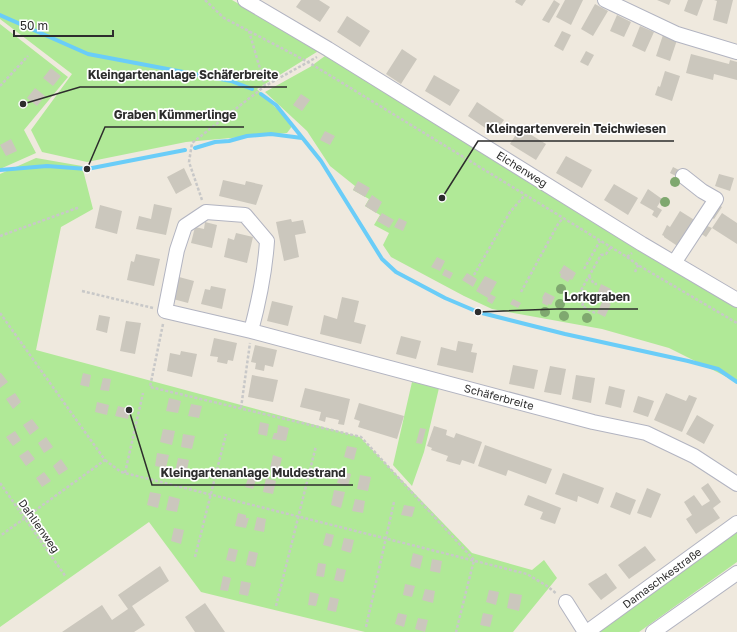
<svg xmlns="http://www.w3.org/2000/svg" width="737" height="632" font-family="'Golos Text',sans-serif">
	<rect width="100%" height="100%" fill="#efe9de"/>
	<!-- green -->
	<path fill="#b0e997" d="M0 0H232L320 50 257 89 293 125 287 133 186 142 87 162 42 152 31 130 72 74 0 19Z
		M0 24 68 77 24 130 36 153 0 169Z
		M329 53 449 132 737 308V382L669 348 602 329 492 309 464 296 391 257 383 245 389 233 374 225 380 215 365 206 369 199 353 190 355 186 330 166 307 131 265 92 310 67Z
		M36 158 82 166 93 209 61 227 36 350 360 437 472 553 532 570 544 560 557 578 513 632H365L201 592 149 522 0 627V174Z
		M412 382 439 388 424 452 412 486 393 465Z
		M737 529V562L639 632H598Z"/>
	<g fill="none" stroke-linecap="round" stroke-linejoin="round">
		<!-- stream -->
		<path stroke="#6acdf8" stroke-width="4" d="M0 15 88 54 231 81 252 89
			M261 94 276 105 321 161 382 259 396 272 445 298 478 312 565 334 688 361 718 369 737 382
			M195 148 215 142 229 141 247 136 271 134 302 138
			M0 170 47 166 87 169 185 150"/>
	</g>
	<!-- building -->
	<path fill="#cbc7bd" d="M301 0H319L330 7 320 22 296 7Z
		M516 0H526L522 6 515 2Z
		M554 0 560 4 549 23 542 20Z
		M565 0H583L571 25 556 17Z
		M657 0H671L669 5Z
		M688 0H703L697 16 684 11Z
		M714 0H733L727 24 713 20 717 1Z
		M595 4 608 11 593 36 581 29Z
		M617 15 631 22 624 37 610 31Z
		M347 16 370 31 360 47 337 32Z
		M640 26 654 32 645 52 632 46Z
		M562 31 571 35 563 51 554 46Z
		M663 35 677 40 670 61 656 56Z
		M402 49 417 59 401 84 386 74Z
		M586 51 594 55 588 66 580 62Z
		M691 54 729 64 730 60 737 62V80L714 74 713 80 686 73Z
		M51 68 61 76 53 86 43 78Z
		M665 71 680 76 672 101 655 95 658 86 660 87Z
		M434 75 460 90 450 106 425 91Z
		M35 88 45 96 37 106 27 98Z
		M301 94 310 100 302 111 293 105Z
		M477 102 504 120 494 134 468 116Z
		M520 128 546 144 536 160 510 144Z
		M325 131 335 136 330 145 320 140Z
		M11 139 17 151 6 156 0 145Z
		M566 156 592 170 582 188 556 173Z
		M673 167 685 173 682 179 670 173Z
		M184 168 192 185 176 194 167 177Z
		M719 174 734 178 730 191 715 186Z
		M223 180 245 185 246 181 263 185 256 205 219 196Z
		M358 181 370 188 365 197 353 190Z
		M614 184 638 198 628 215 604 200Z
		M648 189 662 199 657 207 662 210 657 218 652 215 654 211 640 203Z
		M372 195 382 202 376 213 365 206Z
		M716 203 722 207 714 219 708 215Z
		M154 204 172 208 166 235 136 229 139 216 151 219Z
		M100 205 122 211 117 234 95 228Z
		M680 211 696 221 679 247 664 237V236L662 235 667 225 670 227Z
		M382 213 394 220 389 228 377 221Z
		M722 213 737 223V244L712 228Z
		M399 218 407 222 403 231 394 227Z
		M291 219 292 222 303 220 306 233 295 235 299 257 284 261 276 222Z
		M205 222 217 225 212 248 191 243 195 227 204 229Z
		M705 225 712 228 706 237 700 233Z
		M236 233 253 237 247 263 224 257 228 238 234 240Z
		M136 254 160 259 154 286 127 280 131 261 134 262Z
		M437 257 445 261 440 271 431 267Z
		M564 265 576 273 572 280 570 279 568 282 560 277 561 274 559 273Z
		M445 269 453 273 450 279 442 275Z
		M467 273 477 279 473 287 462 280Z
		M485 276 497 282 490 294 496 297 492 304 487 301 488 298 476 291Z
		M179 277 194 281 188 303 173 299Z
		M601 284 611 289 606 299 597 295Z
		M211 286 226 289 222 309 201 304 205 289 210 290Z
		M545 292 555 297 551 305 548 304V306L542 303 543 299 542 298Z
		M342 297 359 301 354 322 366 325 361 344 320 334 324 315 337 319Z
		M513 299 521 303 518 308 510 304Z
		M603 300 611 304 605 317 597 313Z
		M272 301 293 306 288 326 267 321Z
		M99 315 110 317 107 333 96 330Z
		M126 321 141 323 135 354 120 351Z
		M401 336 421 341 416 359 396 354Z
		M214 338 237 343 233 361 228 360 227 364 217 362 218 357 210 356Z
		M458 341 473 344 471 352 477 353 473 373 437 365 441 347 456 351Z
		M255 345 277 350 273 367 265 365 264 371 255 369 256 363 251 362Z
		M181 351 197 354 192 377 167 371 170 353 180 355Z
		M513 365 538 370 534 389 509 384Z
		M550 366 566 369 561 395 544 392Z
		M0 373H1L8 382 0 388Z
		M83 373 91 375 89 387 80 385Z
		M252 375 278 380 273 402 248 397Z
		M576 375 595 378 591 403 572 399Z
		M103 378 111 379 109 391 100 390Z
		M609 386 625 390 621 408 605 404Z
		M305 388 350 399 344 425 338 424 339 420 326 417 325 422 319 420 321 412 300 407Z
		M15 393 21 402 13 409 6 399Z
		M666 393 686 401 689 395 697 398 682 432 654 420Z
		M638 396 654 401 648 417 633 412Z
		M169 398 181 401 178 413 166 411Z
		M97 402 109 405 107 415 95 412Z
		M359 403 404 416 397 439 358 427 360 421 354 419Z
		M191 404 202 406 199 418 188 416Z
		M118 406 130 409 128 419 115 416Z
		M697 415 714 425 704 444 686 434Z
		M32 419 39 428 30 435 23 425Z
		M260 422 269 424 267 436 258 434Z
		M278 425 289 428 286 441 272 439 274 433H277Z
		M434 426 447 430 446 435 454 438 456 433 482 442 474 464 462 460 460 465 446 461 448 456 431 450 432 448 427 446Z
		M420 428 426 429 422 444 416 443Z
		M163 429 175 431 172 445 160 442Z
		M15 431 21 440 13 446 6 437Z
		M183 434 195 436 192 449 181 447Z
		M46 437 53 447 44 453 38 443Z
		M485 445 552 469 546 484 508 470 506 476 478 466Z
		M347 446 357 448 354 460 344 457Z
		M28 450 35 459 26 466 19 456Z
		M157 453 169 455 166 468 155 466Z
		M273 455 282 458 279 470 270 468Z
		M178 458 189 460 186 475 175 472Z
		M61 459 68 469 59 475 53 466Z
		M340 471 351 474 348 486 337 483Z
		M44 472 51 481 42 487 36 478Z
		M563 473 604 488 598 504 578 496 577 502 555 494Z
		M249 475 257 477 253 489 245 487Z
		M360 475 371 477 368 491 357 489Z
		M266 478 276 481 273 494 263 492Z
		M708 483 721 502 713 508 720 518 696 534 686 519 692 515 684 502 694 495 702 506 710 501 701 488Z
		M647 488 661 494 651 518 637 513Z
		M334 490 345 492 341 508 331 505Z
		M150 492 161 494 158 508 147 505Z
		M616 492 636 500 630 515 610 507Z
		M528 495 561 508 555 524 540 519 543 512 524 505Z
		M169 496 180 499 177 512 166 510Z
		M355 499 365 501 363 513 352 511Z
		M404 505 415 507 412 517 401 515Z
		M238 513 246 515V518H249L246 528 235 526Z
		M257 517 266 519 264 532 254 530Z
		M174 528 184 530 181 544 171 541Z
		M326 533 334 535 331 547 323 545Z
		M344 538 354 540 351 553 341 550Z
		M645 546 656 560 629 579 618 565Z
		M229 548 238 550 235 562 226 560Z
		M249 551 258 553 255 567 246 565Z
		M413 553 423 556 420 569 410 566Z
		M432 559 442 561 440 573 430 571Z
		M318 563 326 564 324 577 316 576Z
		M160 566 169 581 132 606 145 625 134 632H62L102 605 112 620 128 609 118 595Z
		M337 568 346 570 343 582 334 580Z
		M606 573 617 588 601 600 588 584Z
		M223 576 231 578 228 591 220 590Z
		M241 581 251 583 248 596 239 594Z
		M405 584 415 586 412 597 403 595Z
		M425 589 435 591 433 603 422 600Z
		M489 590 499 592 496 605 486 602Z
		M310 592 319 594 316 606 308 605Z
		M510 593 522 595 519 611 507 608Z
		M330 597 339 599 336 612 327 610Z
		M205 603 225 632H195L185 617Z
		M398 613 407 615 404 627 395 624Z
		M483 613 493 615 490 627 480 625Z
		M418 618 428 620 425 632 415 629Z"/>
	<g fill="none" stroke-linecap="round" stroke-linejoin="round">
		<defs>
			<path id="minor" d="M245 0 328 49 642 244 737 300
				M605 0 677 34 737 52
				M674 263 716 199 702 191 683 176
				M251 331C259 301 265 272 267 241L245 215 206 212 185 226 177 250 165 311 251 331 593 422 646 433 694 456 737 484
				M566 602 585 632
				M587 632 737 523
				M653 632 737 573"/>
		</defs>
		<!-- minor casing -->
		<use href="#minor" stroke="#b2b4c1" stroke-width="16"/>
		<!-- path -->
		<path stroke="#c8c8c8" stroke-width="2.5" stroke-dasharray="3 2" stroke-linecap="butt" d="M205 0 224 18 308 62 627 257 632 253
			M249 31 265 86
			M0 86 28 56
			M202 200 189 162 192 143 265 86 317 57
			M0 236 80 207
			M627 257 638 265 737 323
			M584 269 600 241
			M635 272 638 265
			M474 275 510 212 525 195
			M589 276 594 284H597
			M82 291 153 308
			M521 292 558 224 563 218
			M564 296C570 298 579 300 580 292
			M0 313 105 460 0 536
			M595 313 582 306 586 296 580 292 601 255 606 254 611 247
			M163 324 150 387 361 437 474 560 456 632
			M241 408 250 343
			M105 460 121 472 527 574 547 586 557 594
			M125 473 143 393
			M0 483 66 577
			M195 557 226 434
			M276 606 316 446
			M366 627 394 502"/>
		<!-- minor -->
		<use href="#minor" stroke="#fff" stroke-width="14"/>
	</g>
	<!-- trees -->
	<g fill="#7fa86f">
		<circle cx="675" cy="182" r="5"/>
		<circle cx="665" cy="202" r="5"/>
		<circle cx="561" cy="289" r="5"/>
		<circle cx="560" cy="304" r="5"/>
		<circle cx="545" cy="312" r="5"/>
		<circle cx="564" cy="316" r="5"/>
		<circle cx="587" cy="318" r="5"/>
	</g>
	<g text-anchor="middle" stroke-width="3.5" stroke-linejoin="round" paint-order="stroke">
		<!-- street labels -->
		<g font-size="11" fill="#2d2d2d" stroke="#fff">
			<text transform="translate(522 169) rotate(32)" y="4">Eichenweg</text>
			<text transform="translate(499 397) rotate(15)" y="4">Schäferbreite</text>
			<text transform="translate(39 526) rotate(55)" y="4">Dahlienweg</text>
			<text transform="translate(662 578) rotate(-36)" y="4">Damaschkestraße</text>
		</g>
	</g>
	<!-- callouts -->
	<path fill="none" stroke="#2d2d2d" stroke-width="1.5" d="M23 104L80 87H287M87 169L105 127H244M442 198L478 141H674M478 312L556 309H638M129 410L152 485H353"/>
	<g fill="#2d2d2d" stroke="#fff" stroke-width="1.5">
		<circle cx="23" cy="104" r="4"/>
		<circle cx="87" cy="169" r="4"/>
		<circle cx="442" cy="198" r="4"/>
		<circle cx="478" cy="312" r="4"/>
		<circle cx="129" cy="410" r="4"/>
	</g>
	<g font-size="12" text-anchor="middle" font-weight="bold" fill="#2d2d2d" stroke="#fff" stroke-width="3.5" stroke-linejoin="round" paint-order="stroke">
		<text x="183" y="79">Kleingartenanlage Schäferbreite</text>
		<text x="175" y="119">Graben Kümmerlinge</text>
		<text x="576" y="133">Kleingartenverein Teichwiesen</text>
		<text x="597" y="301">Lorkgraben</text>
		<text x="253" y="477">Kleingartenanlage Muldestrand</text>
	</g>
	<!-- scale -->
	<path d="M14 30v6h99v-6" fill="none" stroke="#2d2d2d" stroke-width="2"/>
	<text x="20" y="30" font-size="12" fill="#2d2d2d" stroke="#ffffff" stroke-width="3" paint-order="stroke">50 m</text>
</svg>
